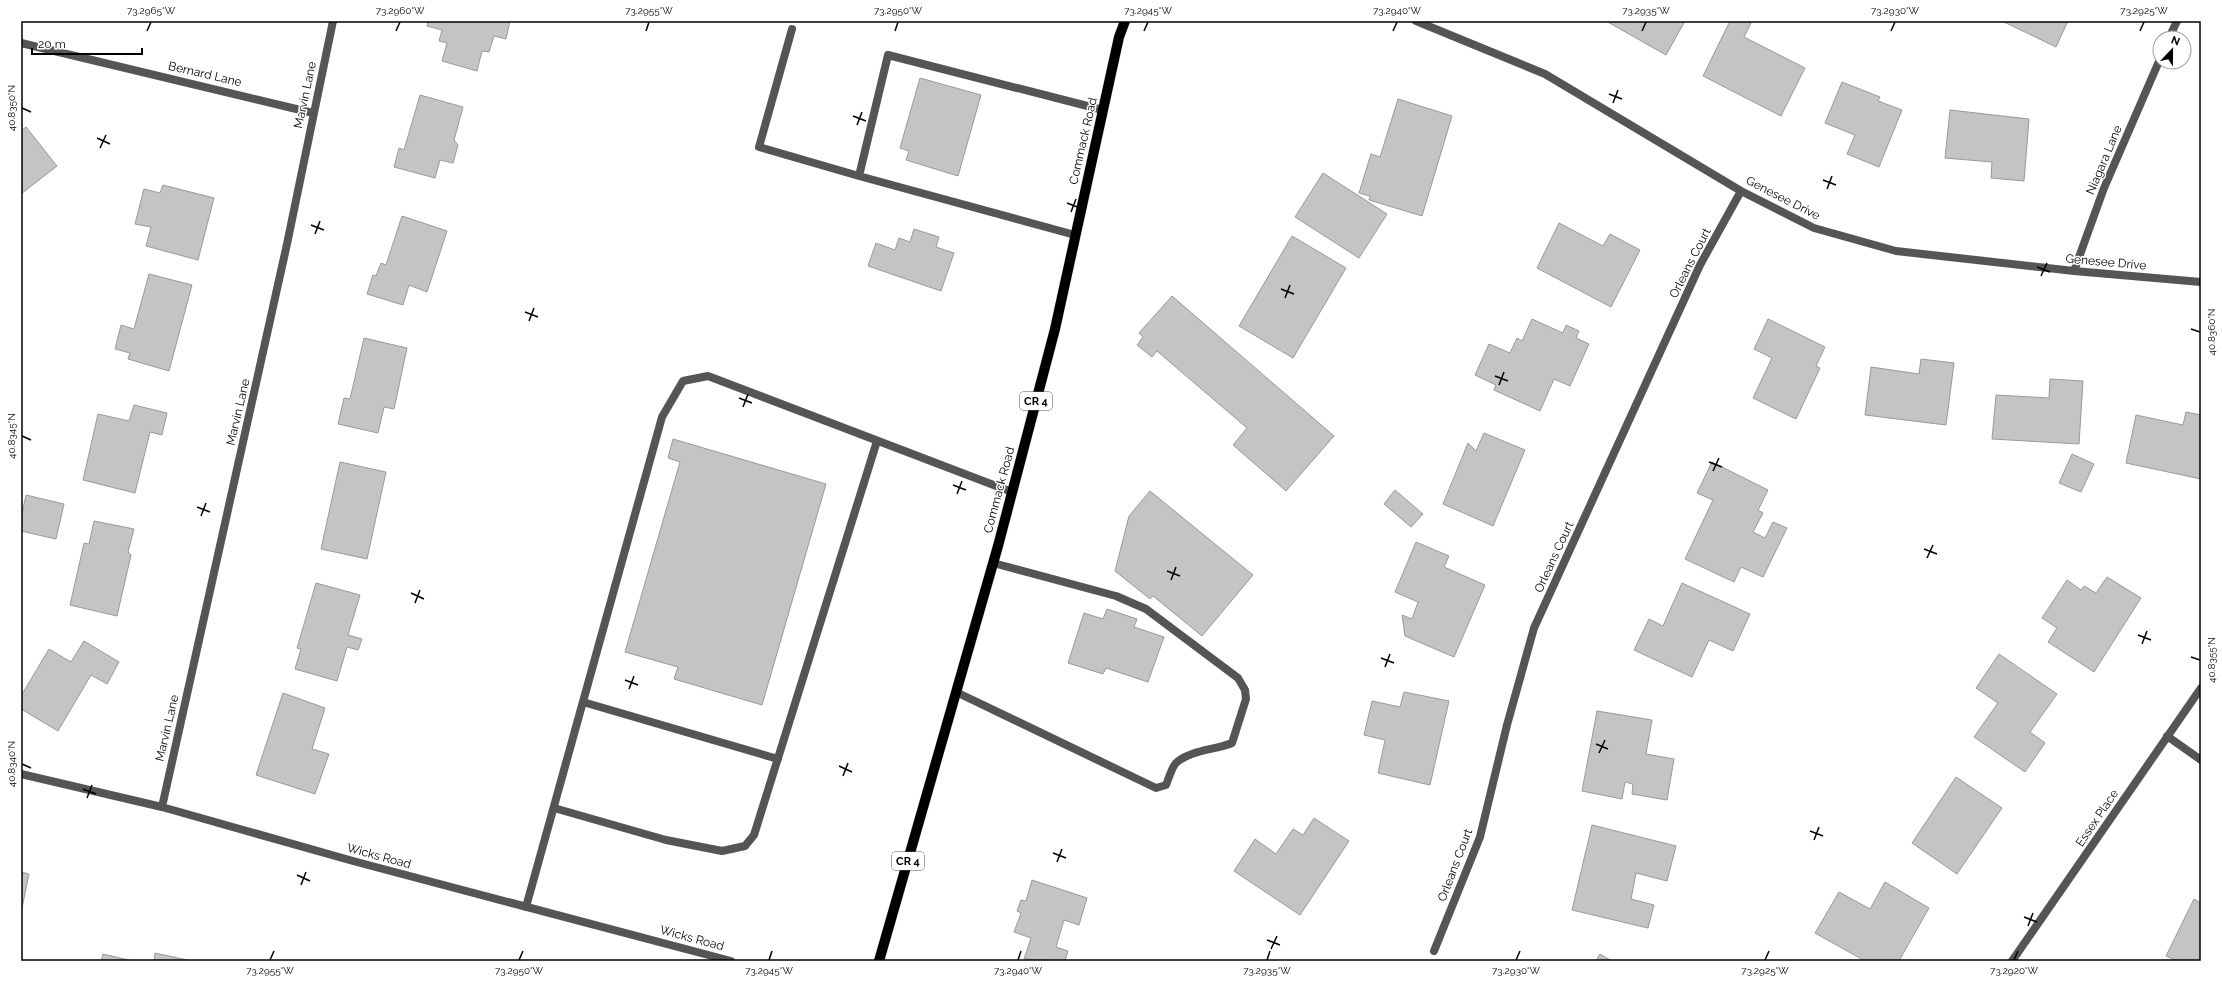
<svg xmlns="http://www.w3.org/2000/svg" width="2222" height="982" font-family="Raleway,sans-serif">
	<rect width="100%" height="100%" fill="#fff"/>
	<!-- building -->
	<path fill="#c4c4c4" stroke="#999" d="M428 21H510L506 39 494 36 489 52 482 51 477 71 442 61 447 43 439 41 442 30 427 26Z
		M1606 21H1685L1666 55Z
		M1730 21H1747L1751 23 1744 37 1805 68 1781 116 1703 76Z
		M2002 21H2068L2056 47Z
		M920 78 981 95 958 176 906 160 909 151 900 148Z
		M1842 82 1880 97 1878 101 1902 110 1879 167 1847 154 1855 135 1825 123Z
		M420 95 463 107 454 140 458 145 453 163 440 160 435 178 394 167 399 148 404 150Z
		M1398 99 1452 116 1422 216 1369 200 1370 196 1359 193 1371 154 1380 157Z
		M1950 110 2029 119 2024 181 1991 178 1992 162 1945 158Z
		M26 127 57 166 21 194V131Z
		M1323 173 1387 214 1359 258 1295 217Z
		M163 185 214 198 198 260 146 246 151 227 135 224 144 189 160 193Z
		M402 216 447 231 427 292 409 285 403 305 367 294 373 275 376 276 381 263 386 265Z
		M1559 223 1603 246 1610 234 1640 250 1611 307 1537 268Z
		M914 229 939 237 936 247 954 253 941 291 868 266 876 243 895 250 899 238 910 242Z
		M1292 236 1346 268 1293 358 1239 326Z
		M149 274 192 285 169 371 128 359 130 353 115 349 121 325 134 329Z
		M1172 296 1334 436 1286 491 1233 445 1247 428 1157 351 1152 357 1137 345 1143 337 1139 333Z
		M1532 319 1563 333 1566 325 1579 331 1576 338 1589 344 1570 386 1554 379 1540 411 1494 390 1496 385 1475 375 1489 344 1510 353 1517 338 1522 341Z
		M1768 319 1825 347 1816 366 1820 368 1796 419 1753 398 1772 358 1754 349Z
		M364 338 407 348 394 409 384 407 378 433 338 424 344 398 350 399Z
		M1921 359 1954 363 1946 425 1865 415 1871 367 1919 374Z
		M2050 379 2083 381 2079 444 1992 439 1996 395 2049 398Z
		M134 405 167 413 162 435 150 432 135 493 83 480 98 414 129 421Z
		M2186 412 2201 415V479L2126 463 2136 415 2183 425Z
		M1484 433 1525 450 1493 526 1443 504 1468 443 1476 451Z
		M673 439 826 484 762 705 674 679 678 667 625 652 680 462 668 458Z
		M2072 454 2094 464 2081 492 2059 483Z
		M340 462 386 472 367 559 321 549Z
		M1712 462 1768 490 1758 510 1763 513 1753 532 1765 538 1773 522 1787 528 1763 577 1741 567 1734 582 1685 559 1713 500 1697 493Z
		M1395 490 1423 514 1411 527 1384 504Z
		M1150 491 1253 575 1202 636 1153 596 1150 599 1115 571 1129 516Z
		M26 495 64 504 56 539 21 531V518Z
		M94 521 134 529 128 552 131 555 117 616 70 605 84 543 89 544Z
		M1416 542 1449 556 1444 567 1485 585 1454 657 1405 636 1402 615 1412 619 1418 602 1395 592Z
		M2107 577 2141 598 2094 672 2048 642 2057 628 2042 618 2067 580 2081 590 2084 586 2096 593Z
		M316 583 360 595 348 635 362 639 358 650 347 647 337 681 295 669 301 649 297 648Z
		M1682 583 1750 614 1733 651 1709 640 1692 677 1634 650 1649 619 1663 626Z
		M1107 609 1137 619 1134 627 1164 637 1148 682 1106 668 1103 674 1068 663 1084 613 1103 619Z
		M84 641 119 662 107 684 91 675 58 731 21 709V696L49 649 71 662Z
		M1999 654 2057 694 2030 732 2045 743 2025 772 1974 737 1998 703 1976 688Z
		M1404 692 1449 701 1430 785 1378 773 1385 740 1364 735 1372 701 1400 707Z
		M283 693 325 708 312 749 329 754 315 794 256 775Z
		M1597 711 1652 720 1646 754 1674 759 1667 800 1632 794 1633 784 1625 782 1622 799 1582 791Z
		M1956 777 2002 808 1957 874 1912 843Z
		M1314 818 1349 841 1300 915 1234 871 1255 839 1276 854 1293 829 1303 835Z
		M1592 825 1676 846 1667 881 1636 873 1631 899 1654 905 1648 928 1572 910Z
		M21 872 29 874 21 913Z
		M1032 880 1087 898 1079 925 1064 920 1056 947 1068 951 1065 961 1024 959 1031 938 1014 932 1021 913 1017 911 1021 900 1026 901Z
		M1885 882 1929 908 1899 961H1865L1815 933 1839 892 1870 909Z
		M2194 899 2201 903V961H2177L2166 956Z
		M155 953 192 961H154Z
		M103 954 133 961H101Z
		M1600 954 1612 961H1596Z"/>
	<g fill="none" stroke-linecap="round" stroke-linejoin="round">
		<defs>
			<path id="primary" d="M879 961 998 546 1055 329 1119 37 1125 21"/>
		</defs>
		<!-- primary casing -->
		<use href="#primary" stroke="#dbdbdb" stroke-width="11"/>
		<!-- service -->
		<path stroke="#555" stroke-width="8" d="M792 29 759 147 859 176
			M1075 235 859 176 888 55 1103 110
			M956 692 1156 788 1166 785C1169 778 1172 766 1177 762 1191 750 1215 750 1232 743L1246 699 1245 690 1238 678 1146 609 1116 596 993 563
			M583 702 778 759
			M554 808 666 840 722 851 745 846 754 835 877 441
			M526 907 662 417 683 381 708 376 1012 492"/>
		<!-- minor -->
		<path stroke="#555" stroke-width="8" d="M1416 21 1545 74 1741 191 1814 228 1896 251 2074 271 2201 282
			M2169 38 2177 21
			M21 43 313 113
			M2074 271 2104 188 2160 59
			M2167 736 2201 760
			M21 774 162 807 353 861 731 961
			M162 807 287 244 333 21
			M1434 951 1480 837 1507 725 1534 628 1700 265 1741 191
			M2012 961 2201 688"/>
		<!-- primary -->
		<use href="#primary" stroke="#000" stroke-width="10"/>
	</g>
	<!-- ticks -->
	<path fill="none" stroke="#000" stroke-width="1.5" d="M147 31 151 22M396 31 400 22M646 31 649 22M895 31 898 22M1144 31 1148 22M1393 31 1397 22M1642 31 1646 22M1891 31 1895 22M2140 31 2144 22M1609 94 1622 99M1613 103 1618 90M22 108 31 112M853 116 866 121M857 125 862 112M97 138 110 144M100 148 106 135M1823 180 1836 185M1827 189 1832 176M1067 203 1080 208M1071 212 1076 199M311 225 324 230M315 234 320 221M2037 267 2050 272M2041 276 2047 263M1281 289 1294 294M1285 298 1290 285M525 312 538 317M529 321 534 308M2191 329 2200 332M1495 376 1508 381M1499 385 1504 372M739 398 752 403M743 407 748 394M22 436 31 440M1709 462 1722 467M1713 471 1719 458M953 485 966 490M957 494 962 481M197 507 210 512M201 516 206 503M1924 549 1937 554M1927 558 1933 545M1167 571 1180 576M1171 580 1176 567M411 593 424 599M415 603 420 590M2138 635 2151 640M2142 644 2147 631M2191 657 2200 660M1381 658 1394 663M1385 667 1390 654M625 680 638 685M629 689 634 676M1596 744 1608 749M1599 753 1605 740M22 764 31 768M839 766 852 772M843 776 848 763M83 789 96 794M87 798 92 785M1810 831 1823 836M1814 840 1819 827M1053 853 1066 858M1057 862 1062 849M297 875 310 881M301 885 306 872M2024 917 2037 922M2028 926 2033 913M1267 940 1280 945M1271 949 1277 936M270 960 274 951M519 960 523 951M769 960 772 951M1018 960 1021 951M1267 960 1270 951M1516 960 1520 951M1765 960 1769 951M2014 960 2018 951"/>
	<g text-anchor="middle" stroke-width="3" stroke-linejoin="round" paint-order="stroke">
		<!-- shield labels -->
		<g fill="#fff" stroke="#4c4c4c" stroke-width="1">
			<rect x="1020" y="392" width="32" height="18" rx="3"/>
			<rect x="892" y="852" width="32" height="18" rx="3"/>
		</g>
		<g font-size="11" font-weight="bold" fill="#000">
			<text x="1036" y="405">CR 4</text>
			<text x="908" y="865">CR 4</text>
		</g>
		<!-- street labels -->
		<g font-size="12" fill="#000" stroke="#fff">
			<text transform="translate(205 74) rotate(13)" y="4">Bernard Lane</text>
			<text transform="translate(305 95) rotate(-78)" y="4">Marvin Lane</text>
			<text transform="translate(1083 141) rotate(-77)" y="4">Commack Road</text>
			<text transform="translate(2104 160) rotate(-67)" y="4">Niagara Lane</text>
			<text transform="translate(1783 198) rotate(27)" y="4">Genesee Drive</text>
			<text transform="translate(2106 262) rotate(5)" y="4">Genesee Drive</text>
			<text transform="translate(1690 263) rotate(-63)" y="4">Orleans Court</text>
			<text transform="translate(238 412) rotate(-77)" y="4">Marvin Lane</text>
			<text transform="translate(999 490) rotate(-75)" y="4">Commack Road</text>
			<text transform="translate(1554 557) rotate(-65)" y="4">Orleans Court</text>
			<text transform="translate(167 728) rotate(-77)" y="4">Marvin Lane</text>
			<text transform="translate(2097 818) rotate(-56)" y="4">Essex Place</text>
			<text transform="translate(379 856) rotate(15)" y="4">Wicks Road</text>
			<text transform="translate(1455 865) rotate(-69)" y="4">Orleans Court</text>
			<text transform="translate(692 938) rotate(15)" y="4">Wicks Road</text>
		</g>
	</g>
	<!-- border -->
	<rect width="2222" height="982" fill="none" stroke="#ffffff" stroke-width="44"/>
	<!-- north arrow -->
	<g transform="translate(2172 50) rotate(22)"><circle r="19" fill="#ffffff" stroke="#999999"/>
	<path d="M0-3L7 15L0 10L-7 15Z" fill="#000000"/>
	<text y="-6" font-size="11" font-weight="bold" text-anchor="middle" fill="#000000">N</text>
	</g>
	<!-- scale -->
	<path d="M32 48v6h110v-6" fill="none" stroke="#000000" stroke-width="2"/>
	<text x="38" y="48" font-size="12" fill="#000000" stroke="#ffffff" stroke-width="3" paint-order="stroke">20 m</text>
	<rect x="22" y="22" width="2178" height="938" fill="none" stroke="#000" stroke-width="1.5"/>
	<g font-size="10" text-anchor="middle" fill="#000">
		<text x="151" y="14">73.2965°W</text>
		<text x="400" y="14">73.2960°W</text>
		<text x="649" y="14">73.2955°W</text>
		<text x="898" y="14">73.2950°W</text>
		<text x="1148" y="14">73.2945°W</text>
		<text x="1397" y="14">73.2940°W</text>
		<text x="1646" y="14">73.2935°W</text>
		<text x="1895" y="14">73.2930°W</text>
		<text x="2144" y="14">73.2925°W</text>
		<text transform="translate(11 108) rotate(-90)" y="4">40.8350°N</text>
		<text transform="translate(2211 332) rotate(-90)" y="4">40.8360°N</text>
		<text transform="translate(11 436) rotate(-90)" y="4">40.8345°N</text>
		<text transform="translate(2211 660) rotate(-90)" y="4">40.8355°N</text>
		<text transform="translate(11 764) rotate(-90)" y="4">40.8340°N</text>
		<text x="270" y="974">73.2955°W</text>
		<text x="519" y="974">73.2950°W</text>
		<text x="769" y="974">73.2945°W</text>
		<text x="1018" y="974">73.2940°W</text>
		<text x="1267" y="974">73.2935°W</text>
		<text x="1516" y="974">73.2930°W</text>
		<text x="1765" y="974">73.2925°W</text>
		<text x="2014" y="974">73.2920°W</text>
	</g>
</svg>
